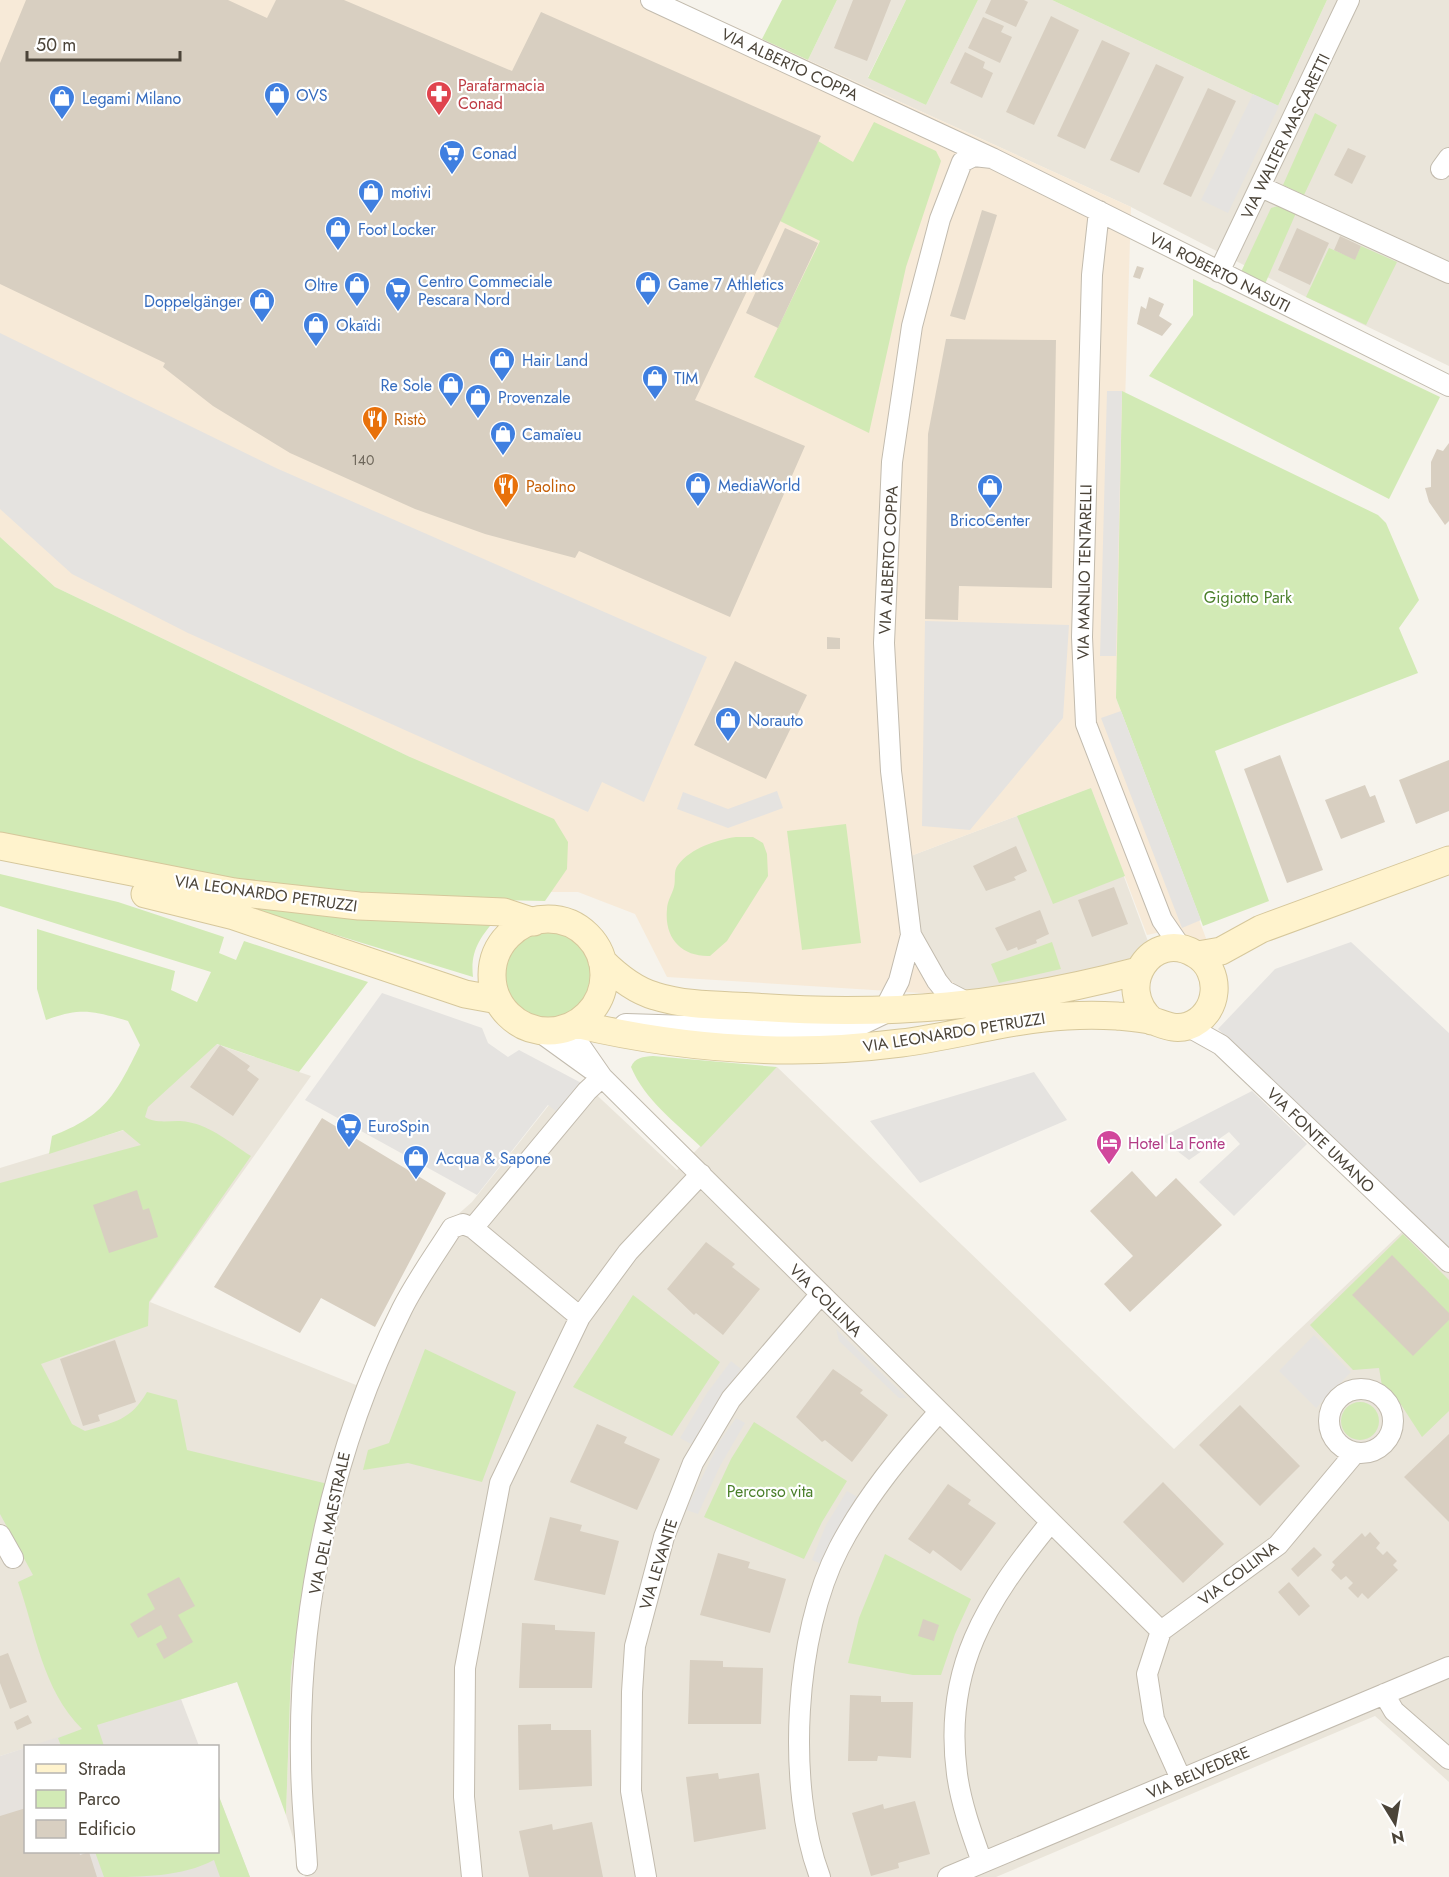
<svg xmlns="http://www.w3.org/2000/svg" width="1449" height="1877" font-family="Jost,sans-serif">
	<rect width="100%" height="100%" fill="#f6f3ec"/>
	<!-- residential -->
	<path fill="#eae5da" d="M837 0H906L868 77 926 105 978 0H1052L1278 106 1327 0H1449V366L1306 297 1131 207 808 60Z
		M1091 788 1149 944 1136 961 968 996 939 970 924 951 908 857Z
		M163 1026 311 1076 150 1302 356 1385 447 1224 472 1202 549 1105 563 1115 587 1086 677 1170 777 1067 1174 1449 1404 1230 1449 1255V1782L1375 1716 996 1877H305L286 1815 291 1669 316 1525 272 1671 0 1756V1168L124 1130Z"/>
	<!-- commercial -->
	<path fill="#f7ead8" d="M0 0H676L1131 207 1116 698 1210 949 1198 948 1175 929 1147 935 1091 788 908 857 924 951 939 970 968 996 667 977 635 914 578 892H500L410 757 55 587 0 537Z"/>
	<!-- industrial -->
	<path fill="#e6e2dd" d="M181 1699 199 1746H30L97 1725Z
		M25 1748 26 1852H218V1794L250 1877H0V1756Z"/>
	<!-- green -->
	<path fill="#d2eab5" d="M782 0H837L808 60 762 39Z
		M906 0H978L926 105 868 78Z
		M1052 0H1327L1278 106Z
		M1315 113 1337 125 1304 195 1283 185Z
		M874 122 936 151 941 161 906 267 869 433 754 377 820 241 780 221 818 141 853 162Z
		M1278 206 1296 213 1265 284 1241 272 1271 208Z
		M1361 246 1397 262 1366 325 1306 297 1329 248 1355 259Z
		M1193 279 1440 397 1389 499 1149 376 1193 315Z
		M1122 391 1378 515 1386 523 1419 600 1399 628 1418 673 1215 751 1269 901 1203 926 1116 698Z
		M0 537 55 587 410 757 554 819 568 842 567 869 545 901 334 897 146 865 0 832Z
		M1091 788 1125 876 1053 904 1017 816Z
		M846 824 861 943 802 950 787 831Z
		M736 837H753L763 843 767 854 768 876 727 941 710 956C682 957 664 939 667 909 667 902 672 894 674 887 676 880 673 871 678 865 691 848 716 840 736 837Z
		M0 874 118 902 224 937 219 953 236 960 244 941 368 982 299 1072 217 1044 148 1107 145 1117C157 1125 174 1119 188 1122 211 1126 232 1144 251 1156L149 1302 148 1326 41 1364 72 1424 85 1431C115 1422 131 1420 147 1392L177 1400 187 1450 328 1484 316 1525 291 1669 286 1815 237 1682 97 1725 104 1746H61L58 1738 82 1729C42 1689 36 1633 18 1582L33 1575 0 1514V1183L141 1145 123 1130 49 1154 52 1136C105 1116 116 1094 140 1045L128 1021C93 1011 81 1007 46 1020L37 989V929L175 971 171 990 197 1002 211 972 0 906Z
		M212 897 497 918C480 937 470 951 473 977Z
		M504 975a43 43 0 1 1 86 0a43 43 0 1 1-86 0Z
		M1052 942 1061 969 999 983 991 964Z
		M653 1056 777 1067 701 1147C675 1122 645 1100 631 1067 635 1057 643 1057 653 1056Z
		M1403 1234 1449 1280V1411L1422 1437 1398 1400 1382 1386 1379 1368 1353 1370 1310 1325Z
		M633 1295 720 1362 672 1436 573 1387Z
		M425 1349 516 1392 482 1482 408 1463 363 1470 368 1450 389 1443Z
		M1341 1421a19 19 0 1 1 38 0a19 19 0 1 1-38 0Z
		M754 1422 847 1481 822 1522 804 1559 704 1517 731 1459Z
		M885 1554 971 1599 955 1634 941 1675H913L848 1663 859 1618Z
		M218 1794 250 1877H220L214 1860C182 1877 141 1877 104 1877L95 1852H218Z"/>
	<!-- parking -->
	<path fill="#e5e3e0" d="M1253 94 1279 106 1228 213 1201 200Z
		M0 333 276 468 707 657 644 802 602 782 588 812 188 633 72 574 0 509Z
		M1107 391H1122L1116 656H1100Z
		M925 621 1069 625 1063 718 970 830 922 826Z
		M1121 711 1201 920 1182 928 1101 718Z
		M777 791 783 808 728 828 677 809 683 792 728 809Z
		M1351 942 1449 1033V1255L1218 1029 1275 969Z
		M382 993 482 1028 488 1043 508 1057 519 1050 587 1086 562 1116 548 1105 477 1195 305 1100Z
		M1034 1072 1067 1120 920 1183 870 1121Z
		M1252 1091 1307 1144 1234 1216 1199 1182 1240 1144 1229 1132 1189 1160 1160 1138Z
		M836 1329 907 1398H899L839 1341Z
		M1314 1335 1351 1372 1316 1408 1279 1371Z
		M731 1361 741 1369 693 1445 680 1438 707 1393Z
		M736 1418 745 1423 720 1466 698 1514 686 1510 720 1441Z
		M847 1491 859 1498 824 1565 812 1560 826 1525Z"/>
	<!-- building -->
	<path fill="#d8cfc1" d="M26 0H228L267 18 276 0H344L512 71 541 12 821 136 695 400 805 446 730 617 579 551 575 558 485 534 415 509 290 453 213 406 163 367 165 363 0 284V63Z
		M853 0H891L867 61 834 48Z
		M991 0H1024L1028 2 1016 27 985 13Z
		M1051 16 1079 30 1034 125 1006 112Z
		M983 17 1004 26 1001 32 1012 37 1000 63 968 48Z
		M1102 40 1130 53 1085 149 1057 136Z
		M965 52 985 62 983 68 993 73 982 98 950 83Z
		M1156 64 1184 77 1139 173 1110 160Z
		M1208 88 1236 101 1191 197 1163 184Z
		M1348 148 1366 156 1352 184 1334 175Z
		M982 210 997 215 965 320 950 316Z
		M785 228 818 243 778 328 746 313Z
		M1297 228 1329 243 1310 285 1278 270Z
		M1340 236 1361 246 1355 260 1334 250Z
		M1137 266 1144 268 1140 279 1133 277Z
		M1149 297 1164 304 1159 316 1172 324 1162 336 1137 324 1141 306 1146 309Z
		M946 339 1056 340 1052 588 959 586 958 620 925 619 928 434Z
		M1449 443V521L1445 525 1429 502 1425 488 1431 487V462L1437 449 1443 451Z
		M827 637 840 638V649H827Z
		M735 661 807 695 766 779 694 745Z
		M1280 755 1323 870 1287 883 1244 769Z
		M1449 760V811L1416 824 1399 780Z
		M1365 785 1370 797 1375 795 1385 822 1341 839 1325 800Z
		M1016 846 1027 871 1014 877 1016 880 986 891 973 866Z
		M1114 887 1128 924 1092 937 1078 900Z
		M1040 910 1049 934 1036 940 1037 943 1018 950 1017 947 1007 951 995 928Z
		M220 1045 250 1066 247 1070 259 1079 233 1116 190 1087Z
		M322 1118 446 1193 375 1327 321 1298 300 1333 214 1287Z
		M1132 1171 1156 1197 1176 1178 1222 1225 1130 1312 1104 1284 1133 1256 1090 1211Z
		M137 1190 143 1210 149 1208 158 1237 109 1253 93 1205Z
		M706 1242 735 1264 732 1267 760 1289 723 1335 696 1313 694 1315 667 1289Z
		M1392 1255 1449 1313V1320L1413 1356 1352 1295Z
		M115 1340 136 1402 98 1415 100 1421 83 1426 60 1359Z
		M833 1369 863 1390 860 1393 888 1415 852 1462 825 1440 822 1442 796 1417Z
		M1240 1405 1300 1466 1260 1506 1199 1445Z
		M597 1424 627 1437 624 1443 660 1459 637 1510 570 1482Z
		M1449 1434V1522L1404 1477Z
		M1163 1482 1224 1544 1183 1583 1123 1522Z
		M948 1484 971 1500 968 1504 996 1523 961 1571 933 1550 930 1554 908 1539Z
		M550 1517 582 1525 580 1531 619 1541 605 1595 534 1580Z
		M1370 1532 1380 1543 1376 1548 1383 1555 1387 1551 1397 1561 1393 1565 1398 1570 1368 1599 1362 1593 1358 1598 1348 1588 1353 1583 1346 1576 1341 1580 1331 1570 1335 1565 1332 1562 1362 1533 1365 1537Z
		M1314 1547 1322 1555 1298 1577 1291 1569Z
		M718 1553 750 1562 748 1568 786 1579 770 1633 700 1615Z
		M179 1577 195 1606 178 1615 193 1642 164 1659 156 1644 167 1638 161 1625 138 1638 130 1624 155 1609 147 1594Z
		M1289 1582 1310 1606 1299 1616 1278 1592Z
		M923 1619 939 1625 934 1641 918 1636Z
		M522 1623 555 1625V1630L595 1632 592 1688H519Z
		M8 1653 27 1702 10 1709 0 1683V1656Z
		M690 1660 723 1661V1667L763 1668 761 1724H688Z
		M850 1695 881 1696V1702H913L911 1758 878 1756 877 1761H848Z
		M28 1715 32 1723 17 1730 14 1722Z
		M551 1724V1730H591L592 1786 519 1790 518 1725Z
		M718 1773 719 1779 759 1773 766 1829 694 1842 686 1777Z
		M915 1801 930 1854 898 1863 899 1868 871 1876 852 1813 883 1804 884 1809Z
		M26 1808V1852H79L80 1855 89 1852 97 1877H0V1816Z
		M592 1822 603 1877H529L519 1831 552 1824 553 1830Z"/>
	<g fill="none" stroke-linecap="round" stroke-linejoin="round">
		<defs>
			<path id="minor" d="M651 0 992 158 1449 386
				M1441 169 1449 158
				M1261 187 1449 273
				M1099 211 1092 275 1082 637 1086 724 1162 920 1182 949
				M1219 272 1349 0
				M972 1005 945 991 937 981 911 935 891 771 884 643 892 462 912 326 940 219 962 162 974 156 992 158
				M883 1012 899 981 911 935
				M571 1026 577 1041 602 1077 1161 1631
				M1187 1026 1221 1045 1449 1262
				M537 1030 591 1069
				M473 1228 587 1091 602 1077
				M1329 1421a32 32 0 1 1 64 0a32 32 0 1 1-64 0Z
				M0 1535 13 1558
				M1384 1694 1394 1711 1449 1759
				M1181 1779 1154 1719 1147 1674 1161 1631 1278 1545 1355 1453
				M982 1862C972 1834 961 1804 957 1774 943 1668 986 1602 1050 1523
				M307 1865C305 1830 301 1795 301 1761 298 1606 333 1447 402 1309 416 1281 435 1255 452 1228L463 1224 473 1228 580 1317
				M472 1877 464 1797 465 1668 500 1483 580 1317 628 1252 701 1174
				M646 1877 631 1791 632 1692 635 1646 664 1537 693 1463 731 1399 820 1295
				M820 1877C786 1787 794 1634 839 1548 865 1498 901 1455 938 1413
				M948 1877 1449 1667"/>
			<path id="tertiary" d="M626 1026 818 1032 854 1026 883 1012"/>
			<path id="secondary" d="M0 846 234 892 359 906 504 912 534 922
				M145 894 234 916 465 994 498 1000
				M492 975a56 56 0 1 1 112 0a56 56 0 1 1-112 0Z
				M1198 955 1221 951 1261 929 1449 860
				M602 961C617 976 634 990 655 996 686 1006 722 1005 754 1007 890 1017 1007 1006 1138 971
				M576 1024C682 1049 792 1057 901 1043 956 1036 1011 1019 1067 1016 1083 1015 1100 1015 1117 1016 1128 1017 1142 1018 1153 1021 1165 1025 1174 1030 1188 1026 1220 1015 1223 970 1195 954 1152 928 1113 987 1152 1021"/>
		</defs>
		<!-- minor casing -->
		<use href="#minor" stroke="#c2bbae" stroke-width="22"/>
		<!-- tertiary casing -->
		<use href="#tertiary" stroke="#c2bbae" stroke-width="26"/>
		<!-- secondary casing -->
		<use href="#secondary" stroke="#d6c79b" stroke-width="29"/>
		<!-- minor -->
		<use href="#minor" stroke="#fff" stroke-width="20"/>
		<!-- tertiary -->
		<use href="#tertiary" stroke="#fff" stroke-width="24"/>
		<!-- secondary -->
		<use href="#secondary" stroke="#fff3cd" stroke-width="27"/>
	</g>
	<!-- icons -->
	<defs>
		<symbol id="pharmacy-pin" viewBox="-11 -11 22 30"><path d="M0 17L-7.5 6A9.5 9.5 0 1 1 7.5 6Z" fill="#e0444e" stroke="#fff"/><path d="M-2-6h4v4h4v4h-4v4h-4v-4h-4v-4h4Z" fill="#fff"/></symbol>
		<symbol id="shop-pin" viewBox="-11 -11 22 30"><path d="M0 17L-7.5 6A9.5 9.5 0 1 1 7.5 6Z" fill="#3f7fe0" stroke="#fff"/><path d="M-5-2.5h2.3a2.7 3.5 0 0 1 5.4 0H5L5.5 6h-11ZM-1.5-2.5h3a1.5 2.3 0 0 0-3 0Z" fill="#fff"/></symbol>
		<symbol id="supermarket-pin" viewBox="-11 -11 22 30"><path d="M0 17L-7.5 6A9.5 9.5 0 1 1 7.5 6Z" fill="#3f7fe0" stroke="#fff"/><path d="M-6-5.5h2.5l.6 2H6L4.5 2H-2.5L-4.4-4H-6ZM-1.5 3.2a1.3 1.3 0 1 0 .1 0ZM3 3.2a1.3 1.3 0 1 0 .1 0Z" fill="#fff"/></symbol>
		<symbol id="restaurant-pin" viewBox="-11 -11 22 30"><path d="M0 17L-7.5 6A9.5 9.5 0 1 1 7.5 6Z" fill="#e8710a" stroke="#fff"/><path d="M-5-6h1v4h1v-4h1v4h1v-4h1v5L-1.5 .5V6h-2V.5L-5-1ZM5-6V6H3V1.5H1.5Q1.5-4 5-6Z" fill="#fff"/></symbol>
		<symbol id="hotel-pin" viewBox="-11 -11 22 30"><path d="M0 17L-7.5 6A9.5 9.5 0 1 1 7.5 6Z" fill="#d1479c" stroke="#fff"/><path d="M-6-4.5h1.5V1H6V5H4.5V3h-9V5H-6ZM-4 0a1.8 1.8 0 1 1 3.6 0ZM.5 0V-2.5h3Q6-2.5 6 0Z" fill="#fff"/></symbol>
	</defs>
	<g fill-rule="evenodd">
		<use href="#pharmacy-pin" x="424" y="79" width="30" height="40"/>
		<use href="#shop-pin" x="262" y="80" width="30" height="40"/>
		<use href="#shop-pin" x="47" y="83" width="30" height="40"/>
		<use href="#supermarket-pin" x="437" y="138" width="30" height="40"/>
		<use href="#shop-pin" x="356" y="177" width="30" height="40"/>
		<use href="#shop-pin" x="323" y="214" width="30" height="40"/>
		<use href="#shop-pin" x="633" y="269" width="30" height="40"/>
		<use href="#shop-pin" x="342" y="270" width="30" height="40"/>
		<use href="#supermarket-pin" x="383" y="275" width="30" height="40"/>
		<use href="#shop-pin" x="247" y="286" width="30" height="40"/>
		<use href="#shop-pin" x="301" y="310" width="30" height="40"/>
		<use href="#shop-pin" x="487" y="345" width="30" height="40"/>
		<use href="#shop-pin" x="640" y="363" width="30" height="40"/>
		<use href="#shop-pin" x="436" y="370" width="30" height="40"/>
		<use href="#shop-pin" x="463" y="382" width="30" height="40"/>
		<use href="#restaurant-pin" x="360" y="404" width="30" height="40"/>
		<use href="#shop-pin" x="488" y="419" width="30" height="40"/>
		<use href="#shop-pin" x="683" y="470" width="30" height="40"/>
		<use href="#restaurant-pin" x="491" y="471" width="30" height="40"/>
		<use href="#shop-pin" x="975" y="472" width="30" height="40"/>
		<use href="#shop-pin" x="713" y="705" width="30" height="40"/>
		<use href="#supermarket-pin" x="334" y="1111" width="30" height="40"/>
		<use href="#hotel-pin" x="1094" y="1128" width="30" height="40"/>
		<use href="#shop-pin" x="401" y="1143" width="30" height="40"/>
	</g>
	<g text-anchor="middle" stroke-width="4.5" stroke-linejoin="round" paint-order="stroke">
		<!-- number labels -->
		<g font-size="14" fill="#6e675b">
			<text x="363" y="465">140</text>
		</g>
		<!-- street labels -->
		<g font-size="16" fill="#4b4439" stroke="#fff">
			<text transform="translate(790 64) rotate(25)" y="6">VIA ALBERTO COPPA</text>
			<text transform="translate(1285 136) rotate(-64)" y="6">VIA WALTER MASCARETTI</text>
			<text transform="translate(1220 272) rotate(27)" y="6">VIA ROBERTO NASUTI</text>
			<text transform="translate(888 560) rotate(-87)" y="6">VIA ALBERTO COPPA</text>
			<text transform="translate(1084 572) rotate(-89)" y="6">VIA MANLIO TENTARELLI</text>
			<text transform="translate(266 893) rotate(8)" y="6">VIA LEONARDO PETRUZZI</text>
			<text transform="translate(954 1032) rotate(-9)" y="6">VIA LEONARDO PETRUZZI</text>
			<text transform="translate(1321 1140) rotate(44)" y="6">VIA FONTE UMANO</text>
			<text transform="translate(826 1300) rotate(45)" y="6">VIA COLLINA</text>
			<text transform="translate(329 1523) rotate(-78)" y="6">VIA DEL MAESTRALE</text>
			<text transform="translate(658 1564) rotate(-73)" y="6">VIA LEVANTE</text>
			<text transform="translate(1238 1573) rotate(-37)" y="6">VIA COLLINA</text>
			<text transform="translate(1198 1772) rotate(-23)" y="6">VIA BELVEDERE</text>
		</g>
		<!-- health labels -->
		<g font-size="16" fill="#be3a42" stroke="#fff" text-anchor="start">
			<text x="458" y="91">Parafarmacia<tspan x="458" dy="18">Conad</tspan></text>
		</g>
		<!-- shop labels -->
		<g font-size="16" fill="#366cbe" stroke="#fff" text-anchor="start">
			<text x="296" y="101">OVS</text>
			<text x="82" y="104">Legami Milano</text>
			<text x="472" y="159">Conad</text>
			<text x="391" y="198">motivi</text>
			<text x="358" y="235">Foot Locker</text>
			<text x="418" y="287">Centro Commeciale<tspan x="418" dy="18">Pescara Nord</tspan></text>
			<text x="668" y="290">Game 7 Athletics</text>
			<text x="338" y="291" text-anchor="end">Oltre</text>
			<text x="242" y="307" text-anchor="end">Doppelgänger</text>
			<text x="336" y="331">Okaïdi</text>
			<text x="522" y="366">Hair Land</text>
			<text x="674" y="384">TIM</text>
			<text x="432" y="391" text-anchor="end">Re Sole</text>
			<text x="498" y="403">Provenzale</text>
			<text x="522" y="440">Camaïeu</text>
			<text x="718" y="491">MediaWorld</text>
			<text x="990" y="526" text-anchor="middle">BricoCenter</text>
			<text x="748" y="726">Norauto</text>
			<text x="368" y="1132">EuroSpin</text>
			<text x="436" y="1164">Acqua &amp; Sapone</text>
		</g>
		<!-- food labels -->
		<g font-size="16" fill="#c56008" stroke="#fff" text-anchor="start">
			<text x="394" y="425">Ristò</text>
			<text x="526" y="492">Paolino</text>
		</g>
		<!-- park labels -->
		<g font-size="16" fill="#4a7f2a" stroke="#fff">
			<text x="1248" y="603">Gigiotto Park</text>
			<text x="770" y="1497">Percorso vita</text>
		</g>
		<!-- hotel labels -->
		<g font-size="16" fill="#b23c85" stroke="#fff" text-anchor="start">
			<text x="1128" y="1149">Hotel La Fonte</text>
		</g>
	</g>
	<!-- legend -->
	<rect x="24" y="1745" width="195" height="108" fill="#ffffff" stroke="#b7b4b0" stroke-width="1.5"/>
	<rect x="36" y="1764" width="30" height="9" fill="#fff3cd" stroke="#b7b4b0" stroke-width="1.5"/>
	<text x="78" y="1775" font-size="18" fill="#4b4439">Strada</text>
	<rect x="36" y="1790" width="30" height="18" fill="#d2eab5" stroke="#b7b4b0" stroke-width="1.5"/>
	<text x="78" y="1805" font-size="18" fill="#4b4439">Parco</text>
	<rect x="36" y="1820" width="30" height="18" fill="#d8cfc1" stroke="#b7b4b0" stroke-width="1.5"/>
	<text x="78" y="1835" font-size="18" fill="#4b4439">Edificio</text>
	<!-- north arrow -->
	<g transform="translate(1395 1823) rotate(169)" stroke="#ffffff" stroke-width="4.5" paint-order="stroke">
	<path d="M0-4.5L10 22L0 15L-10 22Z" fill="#4b4439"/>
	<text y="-9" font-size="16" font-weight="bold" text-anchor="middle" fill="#4b4439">N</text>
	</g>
	<!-- scale -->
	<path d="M27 51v9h153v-9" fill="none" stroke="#4b4439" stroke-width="3"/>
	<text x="36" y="51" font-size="18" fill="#4b4439" stroke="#ffffff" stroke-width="4.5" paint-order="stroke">50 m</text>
</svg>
